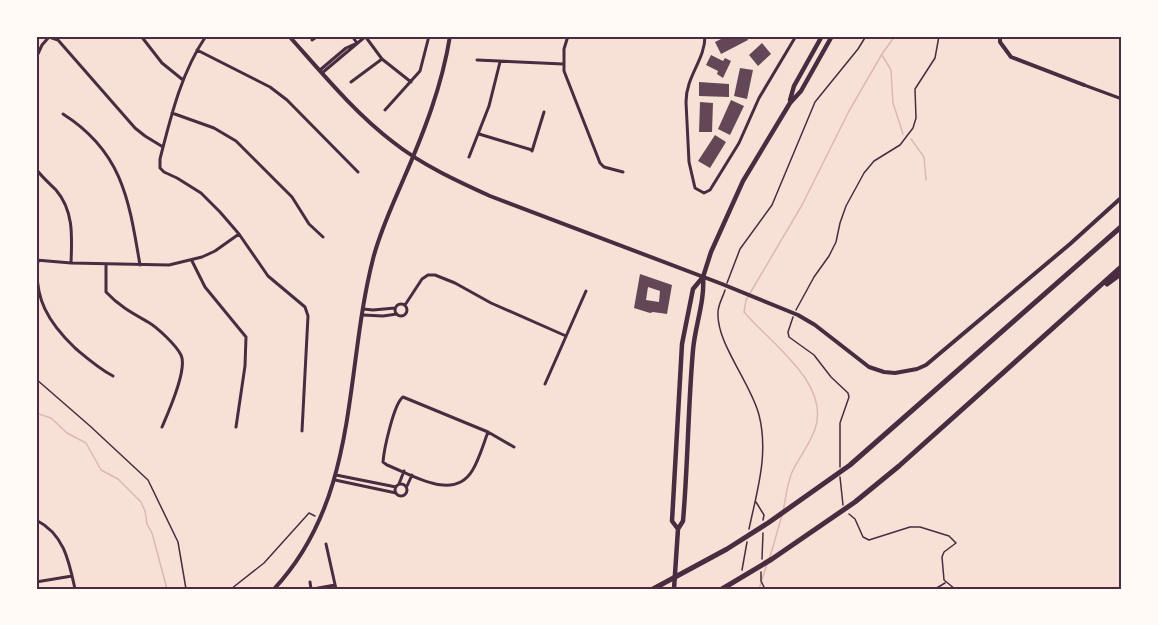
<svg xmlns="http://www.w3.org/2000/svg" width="1158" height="625" font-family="'PT Sans Narrow',sans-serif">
	<rect width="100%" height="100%" fill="#f7e1d7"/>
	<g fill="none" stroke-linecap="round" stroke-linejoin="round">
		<!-- stream -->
		<path stroke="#dcb8b0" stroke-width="1.5" d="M882 55 891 70 893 103 903 134
			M911 139 924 157 926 180
			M36 413 51 418 67 433 86 443 101 470 118 479 141 502 145 511 147 524 152 533 167 589
			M783 511C786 498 787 482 793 470 800 456 810 444 815 429 831 383 769 342 744 312L746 300 802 205 849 111 882 54 895 36
			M770 557 782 515
			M759 589 767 564"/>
	</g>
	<!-- building -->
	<path fill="#644757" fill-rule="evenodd" d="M727 36H746L748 40 721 54 715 42Z
		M762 43 771 54 758 66 749 55Z
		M711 55 723 61 725 58 731 61 723 78 717 74 718 71 706 65Z
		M740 68 753 70 747 99 734 96Z
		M699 82 729 84V97L699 96Z
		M731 100 744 106 730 135 718 129Z
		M700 102 713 103 712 132H699Z
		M715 135 726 142 710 168 698 161Z
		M640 274 672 285 667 314 653 312 650 313 634 308ZM648 287 660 291 659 302 646 300Z"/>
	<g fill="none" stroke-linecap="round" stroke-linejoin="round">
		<!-- path -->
		<path stroke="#4a2c40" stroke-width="1.5" d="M727 283 740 249 772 205 815 102 858 49 866 36
			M725 290C723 297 718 305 718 312 716 343 751 383 759 415 769 454 757 491 749 529
			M796 310 814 277 829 256 836 242 840 223 846 206 864 173 874 161 900 145 913 128 916 118 915 89 935 58 939 36
			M793 317 788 332 789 337 814 355 831 377 848 393 849 397 840 423V467
			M36 379 90 426 148 480 178 542 186 589
			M840 477 843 505
			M756 502 764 515 763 520
			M849 514 855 519 863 537 869 540 910 527H920L949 536 956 543 944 552 942 557 944 580 955 589
			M762 559 763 533
			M742 570 747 542
			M761 572V581L765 589
			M231 589 264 563 309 513 315 516
			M935 589 945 583"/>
		<!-- minor -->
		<path stroke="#4a2c40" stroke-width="3" d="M141 36 162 63 183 80
			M206 36C181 73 171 116 160 159V168L164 172 177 178 201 193 220 212 239 234 268 276 305 307 308 316 302 431
			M352 36 357 43
			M365 36 382 59 411 82
			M568 36 564 49V71L600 163 604 167 623 172
			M705 36C705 60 686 76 686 102L689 162 695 188 704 193 710 190 739 143 759 98 796 36
			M312 40 318 36
			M197 50 270 87 287 100 358 172
			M36 58 42 45 49 37 58 40 135 128 145 136 163 147
			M477 60 563 64
			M320 70 346 48 355 44
			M322 73 366 36
			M351 82 382 59
			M1084 85 1122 99
			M385 110 420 71 429 36
			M172 113 214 128 236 141 292 197 309 224 323 237
			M63 114C123 152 129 201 140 265
			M479 134 532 150
			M532 151 544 112
			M469 157 489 106 500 62
			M36 169C42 177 49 183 56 190 74 211 72 237 71 263
			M36 260 71 263 169 265 202 257 215 251 239 234
			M38 260C33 298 49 323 75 348 88 359 98 368 113 376
			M192 261 205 287 246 337 245 366 236 427
			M106 264V292C119 306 132 313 148 322 158 328 176 345 181 355 188 369 168 413 162 427
			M395 310a6 6 0 1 1 12 0a6 6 0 1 1-12 0Z
			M405 305 422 279 428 275H435L455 283 491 303 566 336
			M363 309 373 310 395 308
			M363 315 383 316 397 314
			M545 384 586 291
			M488 432C483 445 479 460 472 471 453 502 411 474 387 465L383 462C384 449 394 403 403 397L488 432 514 447
			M336 475 396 487
			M335 480 396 493
			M395 490a6 6 0 1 1 12 0a6 6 0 1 1-12 0Z
			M399 484 404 471
			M407 486 412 475
			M36 520C64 534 69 561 75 589
			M326 544 336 589
			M36 582 72 576
			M310 582 311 589
			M313 589 335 585"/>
		<!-- tertiary -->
		<path stroke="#4a2c40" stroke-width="4" d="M1000 36V42L1011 57 1084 85"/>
		<!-- secondary -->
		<path stroke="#4a2c40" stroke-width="4" d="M289 36C322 73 354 112 393 142 422 165 457 181 490 196L722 284 798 315 815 325 869 367 884 372 895 373 917 369 926 365 1070 244 1122 197
			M274 589C360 497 344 372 373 259 380 231 393 204 404 178 424 132 442 86 450 36"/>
		<!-- primary -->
		<path stroke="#4a2c40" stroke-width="4.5" d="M790 100 794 86 822 36
			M678 529 672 521 682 344 693 289 703 277 711 252 743 181 790 103 801 91 832 36
			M674 589 678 529 683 521C688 464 688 407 693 350 695 326 705 301 703 277"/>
		<!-- motorway -->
		<path stroke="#4a2c40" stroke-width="5" d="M1107 284 1122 273
			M653 589 727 549 768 523 850 465 1122 226
			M722 589 772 559 855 502 899 466 1122 266"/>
	</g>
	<!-- border -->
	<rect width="1158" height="625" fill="none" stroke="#fffaf5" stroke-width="75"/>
	<rect x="38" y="38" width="1082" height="550" fill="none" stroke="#4a2c40" stroke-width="2"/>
</svg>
